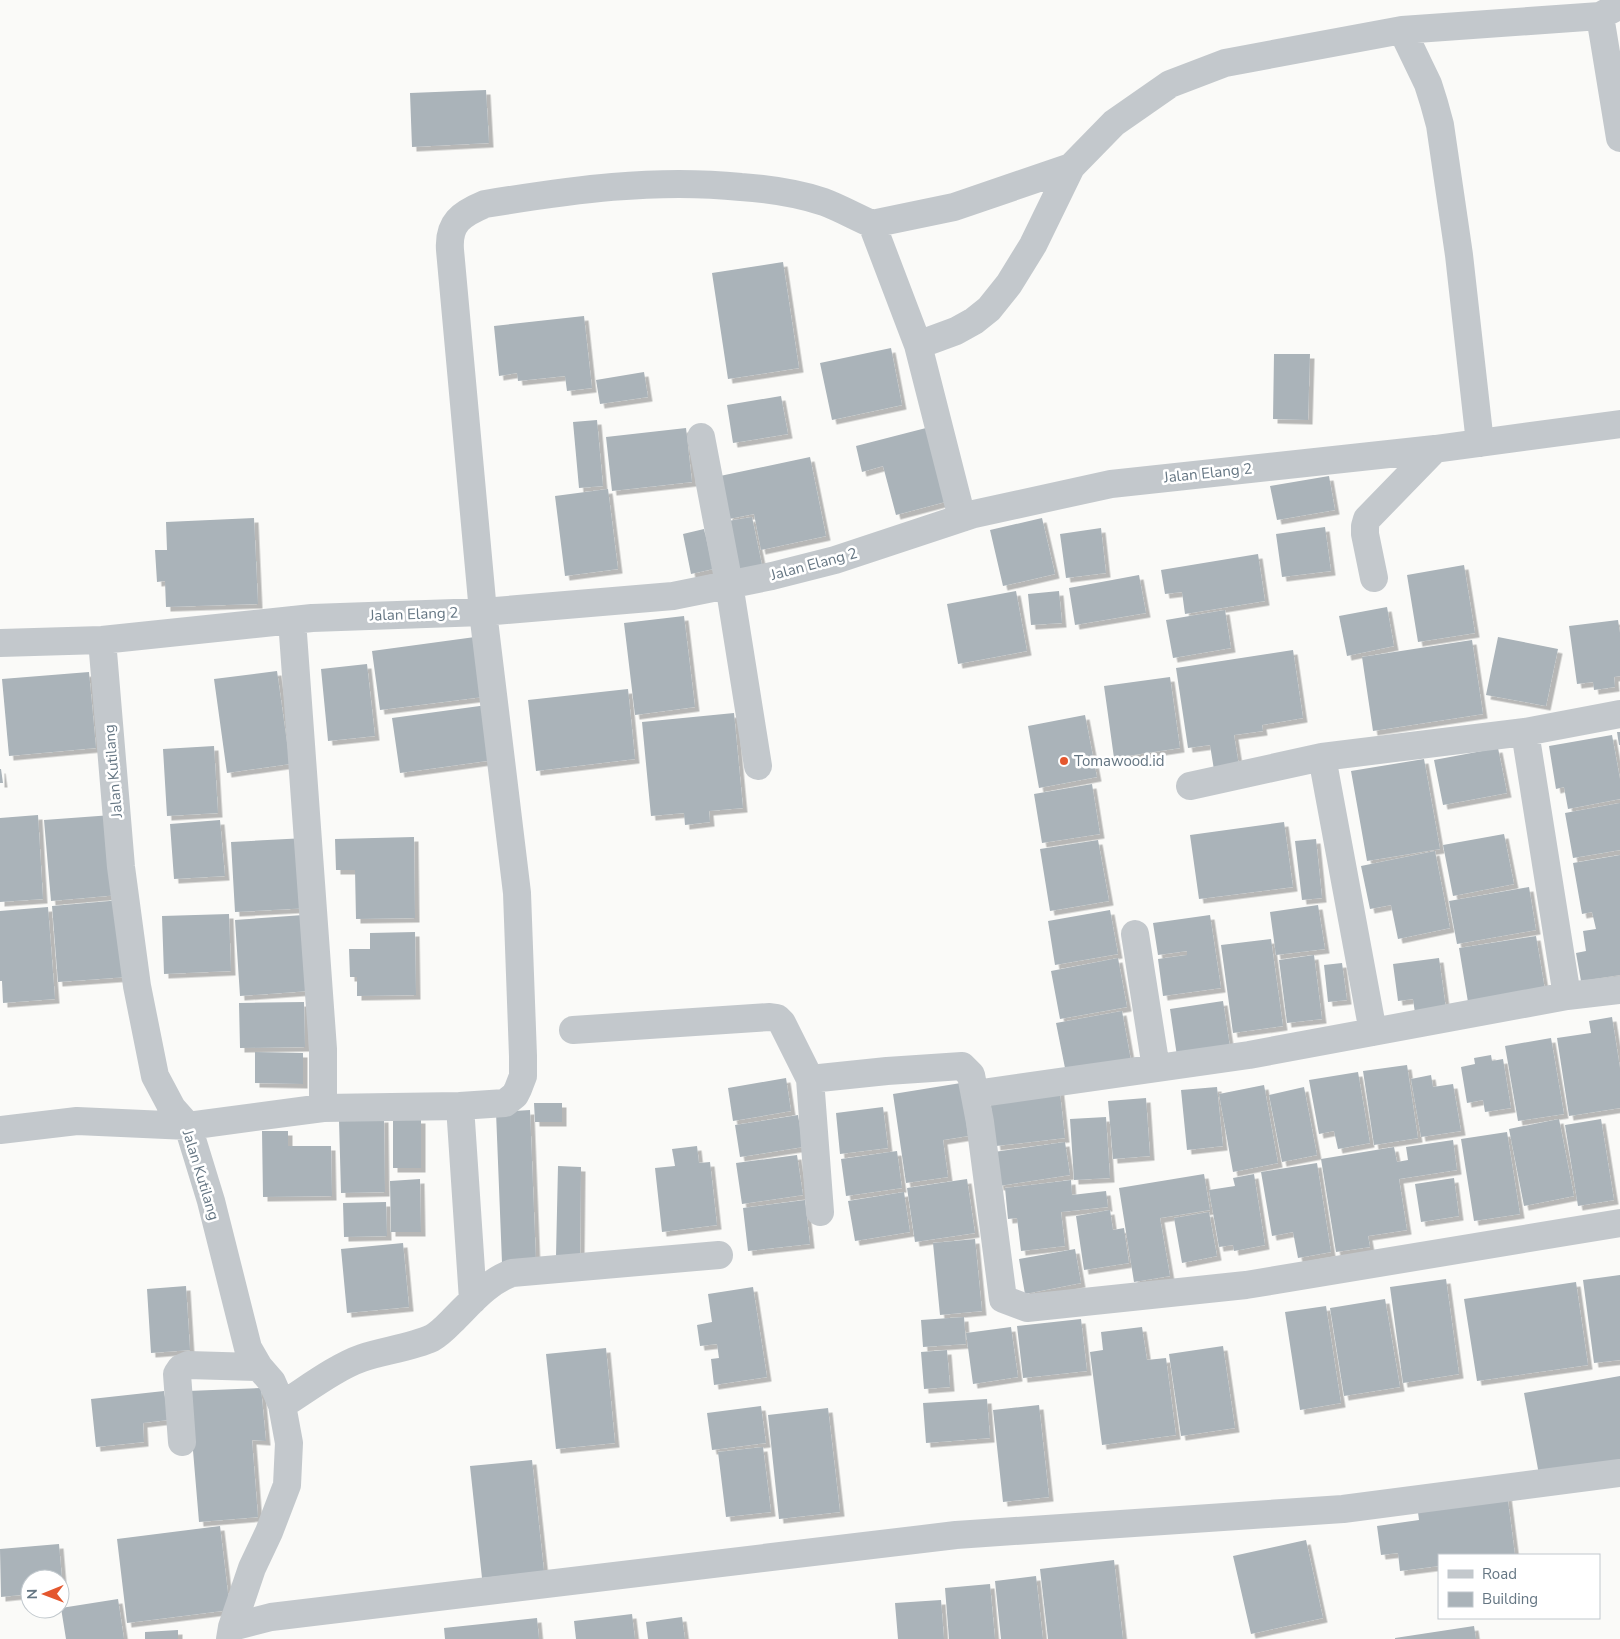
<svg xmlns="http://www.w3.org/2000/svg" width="1620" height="1639" font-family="'Nunito Sans',sans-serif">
	<defs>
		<filter id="shadow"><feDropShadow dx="4.5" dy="4.5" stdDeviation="0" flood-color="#0004"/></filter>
	</defs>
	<rect width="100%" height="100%" fill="#fafaf8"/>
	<!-- building -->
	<path fill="#aab3b9" filter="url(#shadow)" d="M486 90 489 143 412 147 410 93Z
		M783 262 799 368 728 379 712 273Z
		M584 316 592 388 567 391 565 376 518 381 517 373 499 376 494 326Z
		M891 348 902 405 832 420 820 363Z
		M1274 354H1310L1308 420 1273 419Z
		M644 372 648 397 600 404 596 380Z
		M781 396 788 434 733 443 727 405Z
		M597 420 603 486 579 488 573 422Z
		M686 428 692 482 612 491 606 437Z
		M926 428 945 502 896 515 883 466 862 472 856 446Z
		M810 457 826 536 761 550 754 514 729 519 720 476Z
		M1329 476 1335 510 1277 520 1270 486Z
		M608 489 618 569 565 576 555 496Z
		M752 517 762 565 738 570 728 521Z
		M254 518 258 604 166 607 165 581 157 582 155 550H167L166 522Z
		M1042 518 1055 574 1003 586 990 530Z
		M1325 527 1331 571 1282 577 1276 534Z
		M1101 528 1106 573 1066 578 1060 534Z
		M704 529 713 569 691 574 683 534Z
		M1258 554 1265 601 1185 614 1182 592 1165 594 1161 570Z
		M1464 565 1475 633 1418 642 1407 575Z
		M1139 575 1146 613 1075 625 1069 588Z
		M1016 591 1027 651 958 664 947 604Z
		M1059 591 1062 623 1031 625 1028 594Z
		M1387 607 1394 646 1347 656 1339 616Z
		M1225 610 1231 648 1173 658 1166 620Z
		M684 616 695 707 635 715 624 623Z
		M1618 620 1620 633V676L1614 677 1615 687 1594 690 1593 682 1577 684 1569 626Z
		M475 637 483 697 380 710 372 651Z
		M1498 637 1558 649 1546 706 1486 695Z
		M1472 640 1483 714 1373 731 1362 657Z
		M1293 650 1303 718 1262 725 1263 731 1234 735 1240 772 1215 776 1210 745 1188 748 1176 668Z
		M367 664 375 736 328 741 321 669Z
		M277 671 290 764 227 773 214 679Z
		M89 672 96 748 9 756 2 679Z
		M1170 677 1180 748 1114 758 1104 686Z
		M628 689 635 759 536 771 528 700Z
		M487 705 494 760 400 773 392 718Z
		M734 713 743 808 709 811 710 822 685 825 684 813 651 816 642 722Z
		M1085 715 1097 777 1039 788 1028 726Z
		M1617 732H1620V745H1619Z
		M1612 735 1620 779V799L1568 809 1564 787 1556 789 1549 746Z
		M214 746 218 813 167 816 163 749Z
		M1498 748 1507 793 1443 805 1434 760Z
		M1424 759 1440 849 1367 861 1351 771Z
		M0 769H1L3 783H0Z
		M1092 784 1100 834 1042 843 1034 794Z
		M1620 803V850L1573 858 1565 813Z
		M38 815 43 899 0 902V818Z
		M112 815 118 895 51 901 44 820Z
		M220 820 225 876 174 879 170 824Z
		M1284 822 1293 887 1199 899 1190 835Z
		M1504 834 1514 884 1453 896 1443 845Z
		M414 837 415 918 356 919 355 870H336L335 839Z
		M306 838 310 908 235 912 231 842Z
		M1316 839 1322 898 1302 900 1295 841Z
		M1098 840 1109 901 1050 911 1040 849Z
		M1435 851 1450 928 1398 939 1391 905 1370 909 1361 866Z
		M1620 855V975L1581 981 1576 953 1586 951 1583 931 1596 929 1592 912 1582 914 1573 863Z
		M1529 887 1536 930 1457 944 1449 901Z
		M121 900 127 977 58 982 52 906Z
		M1318 905 1325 949 1276 955 1270 912Z
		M48 907 55 999 3 1003 2 981H0V911Z
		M1110 910 1118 954 1055 965 1048 921Z
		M229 914 231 971 164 974 162 916Z
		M303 915 309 991 240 996 235 920Z
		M1210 915 1221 988 1163 996 1158 959 1187 955V951L1158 955 1153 923Z
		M415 932 416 995 357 996V977H350L349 949H370V933Z
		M1536 936 1545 990 1468 1002 1459 948Z
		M1271 939 1283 1026 1233 1033 1221 945Z
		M1314 955 1322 1019 1287 1023 1279 960Z
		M1118 958 1127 1007 1060 1019 1051 971Z
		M1439 958 1446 1009 1415 1013 1413 999 1398 1001 1393 964Z
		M1342 963 1347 1000 1328 1002 1324 965Z
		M1223 1001 1230 1047 1177 1056 1170 1009Z
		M304 1002 305 1047 240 1048 239 1003Z
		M1122 1011 1131 1061 1066 1073 1056 1023Z
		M1612 1017 1620 1068V1108L1569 1116 1557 1038 1591 1033 1589 1021Z
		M1551 1038 1564 1114 1518 1121 1505 1046Z
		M255 1052 303 1053V1084L255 1083Z
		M1491 1055 1492 1061 1503 1059 1511 1108 1485 1112 1483 1100 1467 1103 1461 1067 1475 1064 1474 1058Z
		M1407 1065 1418 1138 1374 1145 1363 1071Z
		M1358 1072 1370 1143 1338 1149 1334 1131 1319 1134 1309 1080Z
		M1431 1075 1433 1087 1453 1084 1461 1131 1421 1137 1411 1079Z
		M786 1078 791 1111 733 1121 728 1088Z
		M961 1083 968 1136 943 1140 948 1177 906 1183 893 1094Z
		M1059 1084 1065 1138 996 1146 989 1092Z
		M1264 1085 1278 1163 1233 1172 1219 1094Z
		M1217 1087 1223 1146 1187 1150 1181 1090Z
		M1304 1087 1317 1155 1282 1162 1269 1095Z
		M1146 1098 1150 1156 1113 1159 1108 1101Z
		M534 1103H562V1122H535Z
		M883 1107 888 1148 840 1154 836 1113Z
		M530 1110 536 1262 502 1263 496 1112Z
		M798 1115 803 1147 740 1157 735 1125Z
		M1106 1117 1110 1178 1074 1180 1070 1119Z
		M384 1118 385 1192 341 1193 339 1120Z
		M393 1119H421V1168H393Z
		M1559 1119 1574 1196 1524 1206 1509 1129Z
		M1601 1119 1614 1200 1578 1206 1565 1125Z
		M262 1131H288V1146H331L332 1196 263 1197Z
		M1507 1132 1520 1214 1474 1221 1461 1139Z
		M1453 1140 1457 1170 1399 1179 1407 1230 1368 1236 1370 1247 1336 1252 1321 1159 1394 1147 1397 1162 1408 1160 1406 1147Z
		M1065 1142 1070 1175 999 1186 994 1152Z
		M697 1146 699 1163 710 1162 717 1225 662 1232 655 1168 675 1166 672 1149Z
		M897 1151 902 1188 846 1196 841 1159Z
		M797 1155 803 1195 742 1204 736 1163Z
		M1317 1163 1331 1252 1298 1258 1293 1232 1272 1236 1261 1172Z
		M558 1166 581 1167 580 1257 556 1256Z
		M1204 1174 1210 1210 1160 1218 1170 1276 1134 1282 1119 1188Z
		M1254 1174 1265 1245 1234 1251 1233 1245 1219 1247 1209 1190 1235 1186 1233 1178Z
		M1454 1178 1459 1216 1421 1222 1415 1184Z
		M420 1179 421 1232H391L390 1181Z
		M967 1179 975 1233 915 1242 907 1188Z
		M1071 1180 1072 1195 1106 1191 1108 1207 1061 1212 1065 1246 1021 1251 1017 1218 1008 1219 1005 1188Z
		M904 1192 910 1232 855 1241 848 1201Z
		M805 1200 810 1244 748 1251 743 1208Z
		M386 1202 387 1236 344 1237 343 1203Z
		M1110 1210 1113 1230 1124 1228 1129 1263 1084 1270 1076 1216Z
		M1209 1212 1217 1256 1182 1263 1174 1218Z
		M975 1239 982 1311 940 1315 933 1243Z
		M403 1243 409 1307 347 1313 341 1249Z
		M1075 1249 1081 1283 1025 1294 1019 1259Z
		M1620 1275V1360L1594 1363 1583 1280Z
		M1446 1279 1459 1374 1403 1383 1390 1287Z
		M1576 1282 1588 1365 1477 1381 1464 1299Z
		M186 1286 190 1350 151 1353 147 1289Z
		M753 1287 767 1377 714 1385 711 1359 719 1358 717 1344 700 1346 697 1325 712 1322 708 1294Z
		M1385 1299 1400 1387 1344 1396 1330 1308Z
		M1326 1306 1341 1403 1300 1410 1285 1312Z
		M964 1317 966 1344 923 1347 921 1320Z
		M1081 1319 1087 1371 1023 1378 1017 1326Z
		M1011 1327 1018 1377 973 1384 966 1333Z
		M1142 1327 1147 1360 1166 1358 1176 1435 1102 1445 1090 1352 1103 1350 1101 1332Z
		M1223 1346 1235 1428 1181 1436 1169 1354Z
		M606 1348 615 1443 556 1449 546 1354Z
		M947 1350 950 1387 924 1389 921 1352Z
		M1620 1376V1465L1540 1480 1524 1393Z
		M261 1388 266 1441 252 1440 258 1517 199 1522 188 1391Z
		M164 1391 168 1420 143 1423 144 1442 96 1447 91 1399Z
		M987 1399 990 1438 926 1443 923 1403Z
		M1039 1405 1049 1497 1003 1502 993 1410Z
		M761 1406 766 1443 712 1450 707 1413Z
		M828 1408 840 1512 779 1519 768 1415Z
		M763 1447 771 1512 726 1517 718 1452Z
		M532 1460 544 1571 482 1578 470 1466Z
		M1507 1493 1515 1555H1439V1566L1400 1571 1398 1553 1381 1555 1377 1526 1419 1520 1417 1505Z
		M220 1526 230 1610 127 1623 117 1539Z
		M1306 1540 1323 1618 1251 1634 1233 1556Z
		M59 1544 63 1591 60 1592V1579H30V1594L1 1597 0 1549Z
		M1114 1560 1123 1639H1048L1040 1569Z
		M1036 1576 1043 1639H1001L995 1581Z
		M990 1584 995 1639H949L945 1588Z
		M118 1599 124 1639H66L61 1608Z
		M941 1600 944 1639H898L895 1603Z
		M632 1614 635 1639H576L574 1621Z
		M682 1617 685 1639H648L646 1622Z
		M537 1618 539 1639H445L444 1628Z
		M1474 1626 1476 1639H1395V1638Z
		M178 1630V1639H145V1632Z"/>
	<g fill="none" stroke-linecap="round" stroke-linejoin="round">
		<!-- minor -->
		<path stroke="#c3c8cc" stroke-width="28" d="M1600 16 1620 138
			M1402 30 1428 84 1434 103 1440 125 1459 255 1480 443
			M918 345 872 224 954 207 1071 167
			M701 437 729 584 758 766
			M962 518 918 345 956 331 974 321 989 309 1009 284 1033 245 1071 167 1114 123 1170 84 1225 63 1402 30 1600 16 1620 5
			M1374 578 1365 534V526L1367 519 1435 449
			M102 640 121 867 137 986 155 1076 172 1108 188 1126 211 1201 248 1348 259 1367 272 1382 282 1405 289 1443 287 1485 269 1532 252 1568 232 1627 230 1639
			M0 643 102 640 312 618 483 612 673 596 772 576 835 560 974 514 1111 484 1435 449 1620 424
			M1525 732 1567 996
			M1190 786 1322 757
			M1135 934 1156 1068
			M573 1030 770 1017 777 1018 782 1023 810 1079
			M1373 1032 1322 757 1525 732 1620 714
			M975 1094 1249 1055 1567 996 1620 990
			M460 1106 473 1300
			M323 1108 460 1106 505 1103 515 1095 518 1089 523 1076V1056L517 893 483 612 450 250C448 223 461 214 485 204 571 190 654 178 741 187 769 189 797 193 824 202 840 208 856 217 872 224
			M0 1130 77 1121 188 1126 323 1108V1049L292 620
			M820 1212 810 1079 887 1071 962 1066 971 1075 980 1122 1003 1299 1027 1308 1246 1285 1620 1223
			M282 1405C306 1390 336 1367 362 1358 383 1351 413 1347 432 1338 441 1333 448 1325 455 1318 472 1301 489 1281 512 1273L719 1255
			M182 1442 177 1374 181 1368 188 1365 259 1367
			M232 1627 271 1617 956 1535 1343 1509 1620 1473"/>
	</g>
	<!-- markers -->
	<circle fill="#e4572e" stroke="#fff" stroke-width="2" cx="1064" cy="761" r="5"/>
	<g text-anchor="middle" stroke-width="5" stroke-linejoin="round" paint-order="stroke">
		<!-- street labels -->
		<g font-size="15" fill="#657683" stroke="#fff">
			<text transform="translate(1208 473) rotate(-6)" y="5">Jalan Elang 2</text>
			<text transform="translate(814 564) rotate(-15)" y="5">Jalan Elang 2</text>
			<text transform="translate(414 614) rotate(-2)" y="5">Jalan Elang 2</text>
			<text transform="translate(113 771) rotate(-95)" y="5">Jalan Kutilang</text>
			<text transform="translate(201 1175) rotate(73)" y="5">Jalan Kutilang</text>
		</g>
		<!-- poi labels -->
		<g font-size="15" fill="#657683" stroke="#fff" text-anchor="start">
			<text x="1074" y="766">Tomawood.id</text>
		</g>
	</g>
	<!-- legend -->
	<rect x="1438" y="1554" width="162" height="65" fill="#ffffff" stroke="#c1c8cd"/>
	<rect x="1448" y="1570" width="25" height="8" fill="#c3c8cc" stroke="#c1c8cd"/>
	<text x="1482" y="1579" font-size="15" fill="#657683">Road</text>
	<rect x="1448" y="1592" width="25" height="15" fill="#aab3b9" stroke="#c1c8cd"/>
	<text x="1482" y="1604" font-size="15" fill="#657683">Building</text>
	<!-- north arrow -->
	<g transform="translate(45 1594) rotate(269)"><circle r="24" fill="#ffffff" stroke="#c1c8cd"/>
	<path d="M0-4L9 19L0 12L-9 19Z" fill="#e4572e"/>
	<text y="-8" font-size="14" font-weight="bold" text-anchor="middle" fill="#657683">N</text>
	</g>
</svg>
